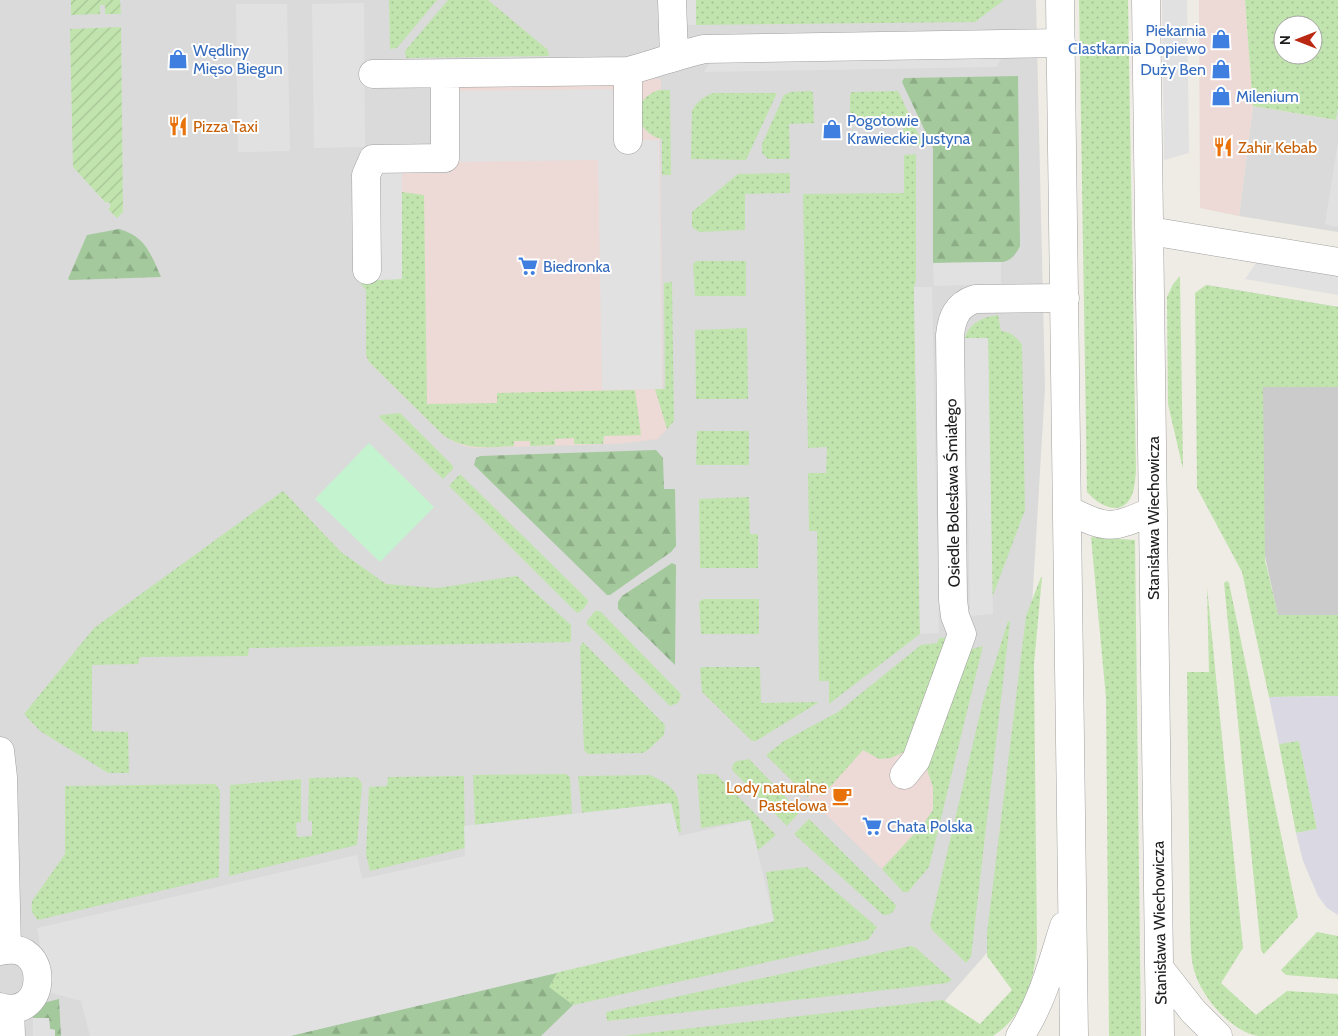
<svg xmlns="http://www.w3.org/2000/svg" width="1338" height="1036" font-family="Cabin,sans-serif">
	<defs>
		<pattern id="grass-dots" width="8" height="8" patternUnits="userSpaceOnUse" patternTransform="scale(1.25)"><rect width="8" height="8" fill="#c1e4ae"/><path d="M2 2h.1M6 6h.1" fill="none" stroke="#a5c395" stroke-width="1.8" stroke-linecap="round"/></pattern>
		<pattern id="forest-firs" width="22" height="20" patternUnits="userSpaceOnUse" patternTransform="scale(1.25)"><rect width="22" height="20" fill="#a3c99c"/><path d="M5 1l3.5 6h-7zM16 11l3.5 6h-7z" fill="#8cac86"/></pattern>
		<pattern id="garden-furrows" width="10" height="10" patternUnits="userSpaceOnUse" patternTransform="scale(1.25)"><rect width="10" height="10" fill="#c1e4ae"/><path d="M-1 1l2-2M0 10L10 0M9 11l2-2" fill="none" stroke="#a5c395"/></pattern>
	</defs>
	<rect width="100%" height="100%" fill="#eeece4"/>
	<!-- residential -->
	<path fill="#dbdada" d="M0 0H1036L1045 388 1013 923 929 1019 706 1036H0Z
		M1253 106 1336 120 1338 108V232L1239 216Z"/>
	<!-- commercial -->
	<path fill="#edd9d5" d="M1199 0H1245L1253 106 1239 216 1200 208Z
		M450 77 661 79 660 139 663 389 667 429 658 439 617 444 474 448 464 446 452 441 443 435 369 362 366 355V290L402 279V173H450Z
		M914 747 927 753 933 787V810L925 822 882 869 808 797 815 789 822 795 863 749 879 759 891 758Z"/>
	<!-- religious -->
	<path fill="#cbcbcb" d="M1206 285 1338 307V615L1278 616Z"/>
	<!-- grass -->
	<path fill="url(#grass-dots)" fill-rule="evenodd" d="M389 0H437L397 48 390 49Z
		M448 0H488L548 50 549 56 406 58 405 51Z
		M696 0H1004L975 22 696 25Z
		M1079 0H1128L1136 471C1135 479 1135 487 1132 495 1122 518 1099 506 1087 492Z
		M1245 0H1338V108L1336 120 1253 106ZM1283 25H1313V55H1283Z
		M659 90H670L671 175H662V139C633 132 630 99 659 90Z
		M811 91 813 93 814 123 789 124 790 159H768L762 153V144L784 95 790 92Z
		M898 91 899 93 924 146H904L903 122 850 123V95L852 92Z
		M713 93H777L746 160 691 159 692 111C696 102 703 97 713 93Z
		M916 154V281L914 287 920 634 829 704V681H819L817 531H809L808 473H826L827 447 808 448 803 194 904 193V155Z
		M790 173V193L745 194V230L699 232 692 227V212L738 174Z
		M402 192 424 195 427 404 497 403V393L635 390 641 435 604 436 603 444H574V438L555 439V445L530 446V441H514V446C489 447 465 451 443 435L369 362 366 355V290L353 274V259L377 280 402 279Z
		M696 261H746V296H695L693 264Z
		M1180 276 1183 469 1168 404 1167 297 1173 284Z
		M672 282 674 421 667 429 655 389H665L664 283Z
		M1206 285 1338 307V387H1263L1265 560 1278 615H1338V696L1269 697 1242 572 1197 488 1195 293Z
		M998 315 1001 331C1012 332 1016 337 1022 345L1025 510 992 598 988 338H965C969 323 983 317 998 315Z
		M747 328 748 399H696L695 330Z
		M400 413 453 466V469L443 479 379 417 381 415Z
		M697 431H749V465H698L696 464Z
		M459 475H461L588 600C588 605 581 612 577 613L449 486Z
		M283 491 341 552 386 584 437 588 517 576 571 625V642L249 648 248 656 140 657 138 664 92 665V731L128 732 129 773H108L40 731 24 714 94 628Z
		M749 497 750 534H758V568H700L699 499Z
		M1091 537 1135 540 1141 1036H1109L1106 698Z
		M1041 577H1042L1034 664 1037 947C1034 982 1024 1016 993 1036H622L943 1000 980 1024 1012 990 987 956V933L1026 616Z
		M1227 581 1229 583 1298 917 1264 954 1261 950 1224 583Z
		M1207 587 1243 948 1221 983 1256 1015 1287 991 1338 994V1036C1319 1036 1300 1036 1281 1036 1274 1036 1265 1036 1258 1036 1230 1031 1201 996 1194 970 1190 955 1191 940 1190 925L1187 672H1209Z
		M704 599H759V634H701L699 602 701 600Z
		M595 611H600L680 693 681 696 678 703 670 706 587 624V621Z
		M1008 621 1010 622 971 957 966 963 932 930 930 925 983 701Z
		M955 637 914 747 891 758 879 759 863 750 822 796 815 789 808 797 766 755 784 741 838 712 921 645 937 643 939 638Z
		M583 642 665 725 664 735 647 751 642 753 588 754 584 750 580 647Z
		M983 646 929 867 908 892H903L882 869 925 822 933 810V787L924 761 965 651Z
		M703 667H760L761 703 819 702 756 741H752L702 692 700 668Z
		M1299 740 1317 829 1296 833 1279 744Z
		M749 759 800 812 787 826 732 770 733 764 737 761Z
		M566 774 570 777 572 814 475 825 473 775Z
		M697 774H716L776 835 758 850 750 820 701 828Z
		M650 775C684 791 678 798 681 832H678L671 803 582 813 578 776Z
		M464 776 465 848 370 871 366 854 369 787 387 786 388 777Z
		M356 777 360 780 362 785 357 845 229 876 230 785 301 779V822L296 823 297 837 312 836V821H308L309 778Z
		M215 784 220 790 219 877 38 920C32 914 31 910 32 901L65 854V786Z
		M809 819 896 905C895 912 890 915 883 915L794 834Z
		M807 867 877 927 868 940 573 1005H570L548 987 559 969 774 921 766 872Z
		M1317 932 1338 936V979L1286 975 1281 970Z
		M911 946 916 948 952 980 947 983 607 1021 606 1012Z"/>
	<!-- forest -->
	<path fill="url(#forest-firs)" d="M1018 76 1020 246C1016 254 1012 260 1003 262L933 263V148L902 82 904 78Z
		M119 229C145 236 151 254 161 277L70 280 68 279 87 235Z
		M656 450 663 458 664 489H675L676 546 671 552 610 595H607L474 465 476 458 480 456Z
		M672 563 676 565 675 665 618 609V602L622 596Z
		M557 973 549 987 573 1005 541 1036H290Z
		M59 999 61 1036H55V1030L50 1029 49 1018H33L31 1015 43 1003Z"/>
	<!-- park -->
	<path fill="#c4f4cf" d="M369 443 434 507 380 562 315 499Z"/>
	<!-- garden -->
	<path fill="url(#garden-furrows)" d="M71 0H120L121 14H105V5H100V14L71 15Z
		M121 27 123 212 117 218 108 209 110 207V203L105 202 73 167 70 29Z"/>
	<!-- parking -->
	<path fill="#e1e1e1" d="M682 0H696V25H682Z
		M1162 0H1187L1189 153 1164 160Z
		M364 3 365 147 314 148 312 4Z
		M236 4H287L290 151 238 152Z
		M1006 52 996 67 704 72 714 56Z
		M613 89 615 140H659L662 389 602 390 598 160 459 162 458 91Z
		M1338 142V227L1325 224Z
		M376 173H402V279L377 280Z
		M1261 256 1338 269V295L1245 279Z
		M1001 262V284L934 286 933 263Z
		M914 287H932L939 633 920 634Z
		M965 338H988L993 614 970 616Z
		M671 803 679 836 750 820 774 921 290 1036H90L81 1001 48 992 37 928 357 855 362 879 465 856 464 826Z
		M33 1018H49L50 1029 55 1030V1036H33Z"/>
	<!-- plaza -->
	<path fill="#dad8e3" d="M1338 696V915L1327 908 1318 896 1303 861 1296 833 1317 829 1299 741 1279 744 1269 697Z"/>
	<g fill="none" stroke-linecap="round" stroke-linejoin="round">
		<defs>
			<path id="minor" d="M672 0 674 56
				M628 71V140
				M373 74 628 71C654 64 678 55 704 49L1061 43
				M1150 231 1338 262
				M367 270 366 175 373 159 445 158V74
				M0 751 3 777 7 950
				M904 775 916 760 962 634 955 616 953 600 950 335C952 317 957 305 975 299L1065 298
				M0 951C51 937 49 1022 0 1007
				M10 1009 11 1036"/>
			<path id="tertiary" d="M1060 0 1074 1036
				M1146 0 1160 1036
				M1068 510C1109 530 1111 529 1153 511
				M1160 969 1193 1011 1218 1036
				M1020 1036C1042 1003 1052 964 1064 926"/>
		</defs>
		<!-- minor casing -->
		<use href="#minor" stroke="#a1a1a1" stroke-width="29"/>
		<!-- tertiary casing -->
		<use href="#tertiary" stroke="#a1a1a1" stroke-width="29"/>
		<!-- minor -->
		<use href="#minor" stroke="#fff" stroke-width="28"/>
		<!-- tertiary -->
		<use href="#tertiary" stroke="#fff" stroke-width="28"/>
	</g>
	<!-- icons -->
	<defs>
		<symbol id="shop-bare" viewBox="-9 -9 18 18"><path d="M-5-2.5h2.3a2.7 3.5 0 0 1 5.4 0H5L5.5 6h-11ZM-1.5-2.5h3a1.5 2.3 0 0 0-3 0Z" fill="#3f7fe0" stroke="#fff" stroke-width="2.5" paint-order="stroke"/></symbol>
		<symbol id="restaurant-bare" viewBox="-9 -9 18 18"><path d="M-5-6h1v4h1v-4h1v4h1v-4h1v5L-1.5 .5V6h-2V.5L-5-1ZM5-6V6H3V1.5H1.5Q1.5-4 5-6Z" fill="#e8710a" stroke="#fff" stroke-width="2.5" paint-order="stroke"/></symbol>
		<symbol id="supermarket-bare" viewBox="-9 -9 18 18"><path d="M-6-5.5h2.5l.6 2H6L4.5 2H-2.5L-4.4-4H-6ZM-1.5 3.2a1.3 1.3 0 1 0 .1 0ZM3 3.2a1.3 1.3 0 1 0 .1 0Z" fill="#3f7fe0" stroke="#fff" stroke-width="2.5" paint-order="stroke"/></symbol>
		<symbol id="cafe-bare" viewBox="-9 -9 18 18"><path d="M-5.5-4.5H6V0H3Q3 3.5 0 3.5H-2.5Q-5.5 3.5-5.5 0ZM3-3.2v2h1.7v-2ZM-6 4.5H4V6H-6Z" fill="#e8710a" stroke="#fff" stroke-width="2.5" paint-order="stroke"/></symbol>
	</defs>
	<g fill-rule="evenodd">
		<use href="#shop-bare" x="1207" y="25" width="28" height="28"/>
		<use href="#shop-bare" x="164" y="45" width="28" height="28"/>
		<use href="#shop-bare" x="1207" y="55" width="28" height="28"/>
		<use href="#shop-bare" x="1207" y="82" width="28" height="28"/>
		<use href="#restaurant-bare" x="164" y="112" width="28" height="28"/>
		<use href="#shop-bare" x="818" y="115" width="28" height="28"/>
		<use href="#restaurant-bare" x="1209" y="133" width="28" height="28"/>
		<use href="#supermarket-bare" x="514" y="252" width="28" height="28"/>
		<use href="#cafe-bare" x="828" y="782" width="28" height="28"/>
		<use href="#supermarket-bare" x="858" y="812" width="28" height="28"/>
	</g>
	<g text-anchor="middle" stroke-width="4" stroke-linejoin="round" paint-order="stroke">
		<!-- shop labels -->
		<g font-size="16" fill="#366cbe" stroke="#fff" text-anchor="start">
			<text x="1206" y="36" text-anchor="end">Piekarnia<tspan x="1206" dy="18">CIastkarnia Dopiewo</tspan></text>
			<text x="193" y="56">Wędliny<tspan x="193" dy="18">Mięso Biegun</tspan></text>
			<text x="1206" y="75" text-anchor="end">Duży Ben</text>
			<text x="1236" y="102">Milenium</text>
			<text x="847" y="126">Pogotowie<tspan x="847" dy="18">Krawieckie Justyna</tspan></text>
			<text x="543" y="272">Biedronka</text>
			<text x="887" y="832">Chata Polska</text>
		</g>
		<!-- food labels -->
		<g font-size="16" fill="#c56008" stroke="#fff" text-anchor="start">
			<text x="193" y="132">Pizza Taxi</text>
			<text x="1238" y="153">Zahir Kebab</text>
			<text x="827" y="793" text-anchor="end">Lody naturalne<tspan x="827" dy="18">Pastelowa</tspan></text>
		</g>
		<!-- street labels -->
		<g font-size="16" fill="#1d1d1d" stroke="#fff">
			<text transform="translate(952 493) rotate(-91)" y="6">Osiedle Bolesława Śmiałego</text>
			<text transform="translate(1153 518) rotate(-90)" y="6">Stanisława Wiechowicza</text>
			<text transform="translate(1159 923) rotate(-91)" y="6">Stanisława Wiechowicza</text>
		</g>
	</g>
	<!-- north arrow -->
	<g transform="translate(1298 40) rotate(270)"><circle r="24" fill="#ffffff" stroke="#a5a5a5"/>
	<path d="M0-4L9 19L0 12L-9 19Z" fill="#ba2811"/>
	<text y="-8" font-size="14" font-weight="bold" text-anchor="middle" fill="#1d1d1d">N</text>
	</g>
</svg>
